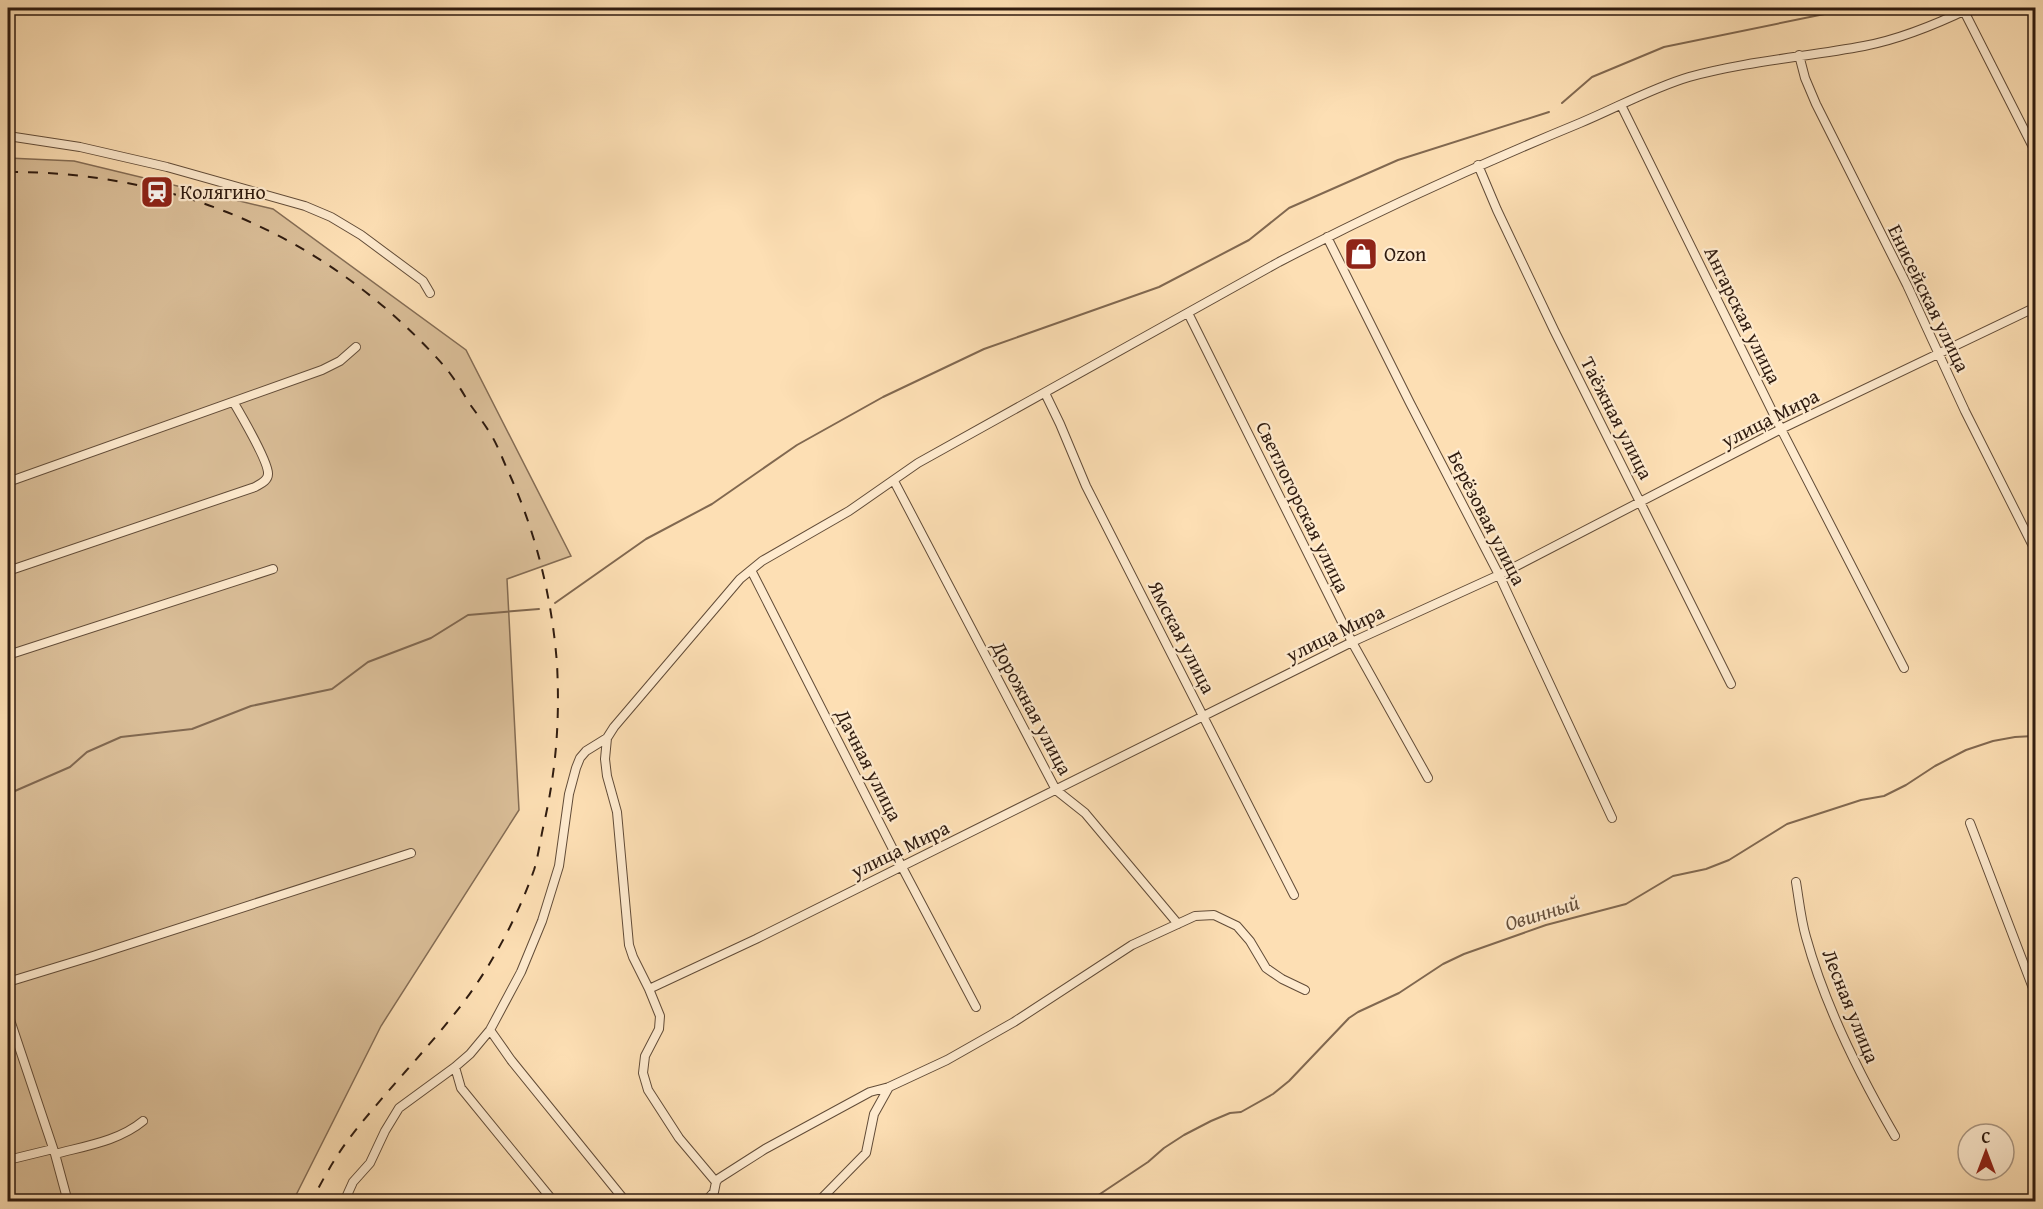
<svg xmlns="http://www.w3.org/2000/svg" width="2043" height="1209" font-family="'Gentium Book Plus',serif">
	<rect width="100%" height="100%" fill="#fddfb4"/>
	<filter id="stains"><feTurbulence type="fractalNoise" baseFrequency=".00333" numOctaves="4"/><feColorMatrix values="0 0 0 0 .2 0 0 0 0 .09 0 0 0 0 .02 0 0 0 .5 -.17"/></filter>
	<radialGradient id="worn" r=".72"><stop offset=".6" stop-color="#630" stop-opacity="0"/><stop offset="1" stop-color="#630" stop-opacity=".3"/></radialGradient>
	<!-- green -->
	<path fill="#dabe98" stroke="#846c54" stroke-width="1.5" d="M8 158 74 161 273 209 466 350 571 556 507 579 519 810 381 1026 293 1201H8Z"/>
	<g fill="none" stroke-linecap="round" stroke-linejoin="round">
		<!-- stream -->
		<path stroke="#816850" stroke-width="2" d="M1562 103 1592 77 1664 47 1854 8
			M555 603 646 539 712 504 797 445 883 397 984 349 1159 287 1249 240 1289 208 1398 160 1549 112
			M8 794 70 767 87 752 121 737 192 729 251 706 332 689 368 662 431 638 468 615 539 609
			M1097 1196 1148 1162 1164 1148 1184 1135 1211 1121 1230 1113 1241 1112 1273 1094 1289 1081 1349 1018 1358 1012 1399 993 1443 964 1464 954 1546 925 1626 904 1673 876 1706 869 1729 860 1787 824 1861 800 1884 796 1906 785 1935 766 1966 750 1993 741 2015 737 2036 736"/>
		<defs>
			<path id="street" d="M1964 11 2036 153
				M1799 55 1805 78 1816 104 1907 285 1965 411 2036 552
				M1621 105 1781 429 1904 668
				M8 136 80 147 167 167 305 206 331 217 361 235 423 281 430 293
				M1478 165 1497 210 1554 330 1731 684
				M1327 237 1410 403 1499 575 1612 818
				M1188 313 1352 642 1428 778
				M1045 393 1060 424 1086 486 1294 895
				M894 481 1056 790 1085 813 1178 924
				M8 482 322 370 340 361 356 347
				M751 570 902 867 976 1007
				M8 571 255 487C260 484 268 481 268 474 269 463 241 415 234 403
				M8 655 273 569
				M1970 823 2036 996
				M1796 882C1799 900 1801 920 1806 937 1825 1006 1859 1074 1895 1136
				M8 982 93 956 411 853
				M649 989 756 939 1352 642 1499 575 1781 429 2036 307
				M8 1014 55 1154 68 1202
				M490 1030 511 1060 626 1202
				M455 1067 461 1088 554 1202
				M55 1154C85 1146 119 1141 143 1121
				M8 1160 53 1149
				M716 1182 679 1138 648 1090 643 1073 645 1056 659 1029 660 1016 649 989 633 957 629 945 617 812 607 776 605 759 607 738 614 727 740 579 762 561 849 511 918 463 1279 262C1377 211 1478 165 1580 123 1616 108 1652 88 1689 77 1747 61 1806 57 1864 46 1901 39 1937 24 1970 8
				M344 1202 353 1182 370 1163 385 1131 399 1108 455 1067 470 1054 490 1030 521 972 542 921 559 866 569 794 576 768 580 758 586 751 607 738
				M705 1202 714 1192 716 1182 718 1179 765 1149 870 1092 889 1087 947 1060 1014 1022 1132 945 1195 916 1214 915 1237 926 1250 941 1266 968 1282 979 1305 990
				M818 1202 866 1153 874 1114 889 1087"/>
		</defs>
		<!-- street casing -->
		<use href="#street" stroke="#624c38" stroke-width="10"/>
		<!-- street -->
		<use href="#street" stroke="#feeace" stroke-width="8"/>
		<!-- rail -->
		<path stroke="#2f1b0f" stroke-width="2" stroke-dasharray="10 10" stroke-linecap="butt" d="M8 172C179 171 332 239 445 367 454 378 462 391 469 403 477 414 486 426 493 438 499 449 503 460 508 471 536 532 552 598 557 664 560 722 556 772 543 828 540 842 538 857 534 870 518 916 493 963 463 1003 427 1050 384 1093 348 1140 334 1159 322 1181 311 1202"/>
	</g>
	<!-- icons -->
	<defs>
		<symbol id="station-square" viewBox="-11 -11 22 22"><rect x="-9" y="-9" width="18" height="18" rx="4" fill="#8f2418" stroke="#feeace"/><path d="M-3-6H3Q5-6 5-4V2Q5 4 3 4L4.5 6H3L1.5 4h-3L-3 6H-4.5L-3 4Q-5 4-5 2V-4Q-5-6-3-6ZM-3.5-4v3h7v-3ZM-3.5 1v1.5H-2V1ZM2 1v1.5H3.5V1Z" fill="#fff"/></symbol>
		<symbol id="shop-square" viewBox="-11 -11 22 22"><rect x="-9" y="-9" width="18" height="18" rx="4" fill="#8f2418" stroke="#feeace"/><path d="M-5-2.5h2.3a2.7 3.5 0 0 1 5.4 0H5L5.5 6h-11ZM-1.5-2.5h3a1.5 2.3 0 0 0-3 0Z" fill="#fff"/></symbol>
	</defs>
	<g fill-rule="evenodd">
		<use href="#station-square" x="138" y="173" width="38" height="38"/>
		<use href="#shop-square" x="1342" y="235" width="38" height="38"/>
	</g>
	<g text-anchor="middle" stroke-width="4.5" stroke-linejoin="round" paint-order="stroke">
		<!-- poi labels -->
		<g font-size="20" fill="#2f1b0f" stroke="#feeace" text-anchor="start">
			<text x="180" y="199">Колягино</text>
			<text x="1384" y="261">Ozon</text>
		</g>
		<!-- street labels -->
		<g font-size="20" fill="#2f1b0f" stroke="#feeace">
			<text transform="translate(1929 298) rotate(64)" y="7">Енисейская улица</text>
			<text transform="translate(1743 315) rotate(64)" y="7">Ангарская улица</text>
			<text transform="translate(1617 418) rotate(63)" y="7">Таёжная улица</text>
			<text transform="translate(1770 418) rotate(-27)" y="7">улица Мира</text>
			<text transform="translate(1303 507) rotate(64)" y="7">Светлогорская улица</text>
			<text transform="translate(1487 518) rotate(63)" y="7">Берёзовая улица</text>
			<text transform="translate(1335 633) rotate(-26)" y="7">улица Мира</text>
			<text transform="translate(1182 637) rotate(63)" y="7">Ямская улица</text>
			<text transform="translate(1032 708) rotate(62)" y="7">Дорожная улица</text>
			<text transform="translate(869 765) rotate(63)" y="7">Дачная улица</text>
			<text transform="translate(900 849) rotate(-26)" y="7">улица Мира</text>
			<text transform="translate(1851 1006) rotate(68)" y="7">Лесная улица</text>
		</g>
		<!-- water labels -->
		<g font-size="21" font-style="italic" fill="#654f3b" stroke="#feeace">
			<text transform="translate(1542 913) rotate(-17)" y="7">Овинный</text>
		</g>
	</g>
	<!-- margin -->
	<rect width="2043" height="1209" fill="none" stroke="#fddfb4" stroke-width="30"/>
	<rect x="9" y="9" width="2025" height="1191" fill="none" stroke="#2f1b0f" stroke-width="3"/>
	<rect x="15" y="15" width="2013" height="1179" fill="none" stroke="#2f1b0f" stroke-width="1.5"/>
	<!-- north arrow -->
	<g transform="translate(1986 1152)"><circle r="28" fill="#feeace" stroke="#ab9782" stroke-width="1.5"/>
	<path d="M0-4.5L10 22L0 15L-10 22Z" fill="#8f2418"/>
	<text y="-9" font-size="16" font-weight="bold" text-anchor="middle" fill="#2f1b0f">С</text>
	</g>
	<rect width="100%" height="100%" filter="url(#stains)"/>
	<rect width="100%" height="100%" fill="url(#worn)"/>
</svg>
